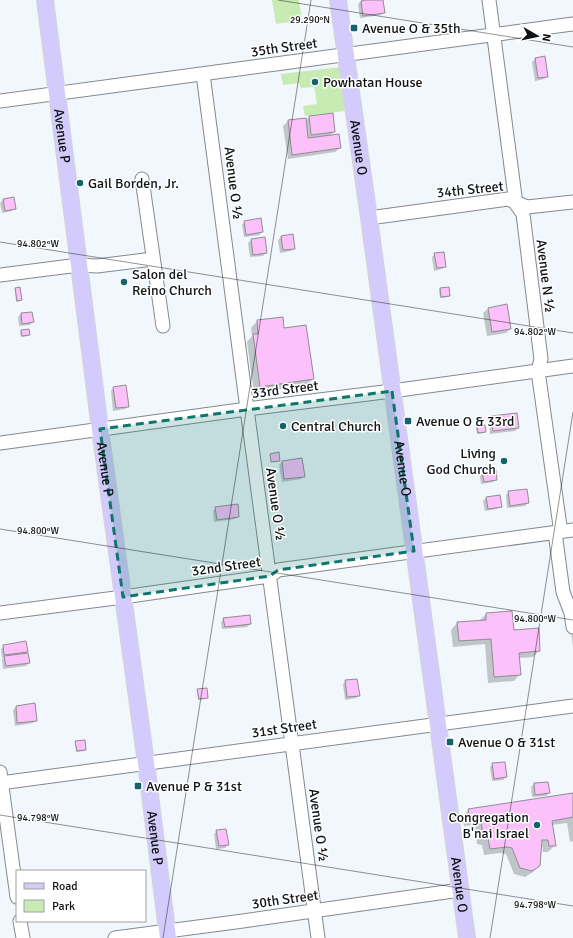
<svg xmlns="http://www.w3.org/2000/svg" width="573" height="938" font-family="Signika,sans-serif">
	<rect width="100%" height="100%" fill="#f1f7fc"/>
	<!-- green -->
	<path fill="#c7ebb3" d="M272 0H299L302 20 276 24Z
		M341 67 345 111 305 116 303 106 317 104 314 87 301 88 299 83 283 85 281 74Z"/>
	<!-- shadow -->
	<path fill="#0003" d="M372 0H382L384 12 381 15 360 18 358 4 361 1Z
		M544 57 547 76 544 79 535 81 532 62 535 59Z
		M309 117 334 132 329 136 340 148 335 152 288 159 283 126 288 121 305 119V121Z
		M3 200 15 208 12 211 2 213 0 203Z
		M245 222 262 232 259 235 244 237 242 225Z
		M281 237 294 248 291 251 280 253 278 240Z
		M251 240 266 253 263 256 250 257 248 243Z
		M435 254 445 266 442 269 434 271 432 257Z
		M16 289 21 300 20 301 16 302 15 290Z
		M440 289 449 295 448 297 440 298 439 290Z
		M507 305 510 329 506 333 487 336 483 313 488 309Z
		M21 314 33 322 30 325 19 326 18 317Z
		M282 318 283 330 313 379 307 385 254 393 247 342 252 336 251 328 257 321Z
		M21 331 29 335 28 336 21 337 20 332Z
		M113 388 128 406 125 409 113 411 111 391Z
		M492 417 518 428 515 431 490 434 489 420Z
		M477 427 485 432 484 433 477 434 476 428Z
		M282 462 304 476 301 479 282 482 279 465Z
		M483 473 496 479 493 482 481 484 480 476Z
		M509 492 528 503 525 506 507 508 506 495Z
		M486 498 500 506 497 509 485 511 483 501Z
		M216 508 238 516 235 519 214 522 213 511Z
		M486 614 513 631 539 651 533 657 519 658 520 674 514 681 488 683 485 644 453 647 451 630 457 623 480 622V620Z
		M224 619 250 624 247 627 222 629 221 622Z
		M573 619V647L570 622Z
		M4 646 27 652 24 655 29 663 26 666 3 669 2 660 4 657 2 658 1 649Z
		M346 681 359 695 356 698 345 700 343 684Z
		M198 690 207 698 206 699 198 700 197 692Z
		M16 707 36 720 33 723 15 726 13 710Z
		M76 742 85 749 84 751 76 752 75 743Z
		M493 764 506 777 503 780 492 781 490 767Z
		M548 783 549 793 546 796 532 797 531 787 534 784Z
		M573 794V841L570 842 567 823 552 825 555 845 548 852H543L542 843 539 866 533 872 525 877 514 874 506 854 500 853 484 855 482 845 477 844 475 825 464 826 462 816 469 810Z
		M217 831 228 845 225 848 216 849 214 834Z"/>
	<!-- building -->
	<path fill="#fcc0fa" stroke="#918c91" d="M365 0H383L385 13 363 16 361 1Z
		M545 56 548 77 538 78 535 58Z
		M333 113 335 132 311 135 309 116Z
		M306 118 308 138 339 134 341 148 292 155 288 120Z
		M14 197 16 209 5 211 3 199Z
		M261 218 263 232 246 235 244 221Z
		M293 234 295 249 283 250 281 236Z
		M265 237 267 253 253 255 251 239Z
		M444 252 446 267 437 268 434 253Z
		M20 287 22 300 17 301 15 288Z
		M449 287 450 296 441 297 440 288Z
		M507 304 511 329 492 332 488 308Z
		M32 312 34 322 22 324 21 313Z
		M283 317 284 328 306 325 314 379 260 387 253 334H258L257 320Z
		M29 329 30 335 22 336 21 330Z
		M126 385 129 407 116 408 113 387Z
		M517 413 519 428 493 431 491 416Z
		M485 425 486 432 478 433 477 426Z
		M279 452 280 461 271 462 270 454Z
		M302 458 305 477 284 479 282 461Z
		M496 470 497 480 484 482 482 472Z
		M527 489 529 503 510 506 508 491Z
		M500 495 502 507 488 509 486 497Z
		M238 504 239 517 217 520 215 507Z
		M512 611 514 630 539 628 540 651 519 653 521 675 494 677 491 639 459 641 457 622 486 620V613Z
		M250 615 251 624 225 627 223 618Z
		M26 641 28 652 4 655 3 645Z
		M28 653 30 663 6 666 4 656Z
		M357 679 360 696 347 697 345 680Z
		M207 688 208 698 199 699 197 689Z
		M35 703 37 721 17 723 16 706Z
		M85 740 86 750 77 751 75 741Z
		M505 762 507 777 494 779 492 763Z
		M548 782 550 793 535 795 534 783Z
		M573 793V817L552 821 556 846H549L548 840H542L540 866 532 871 520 868 512 848 507 847 490 849 488 839 483 838 481 819 470 820 468 809Z
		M226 829 229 845 219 846 216 830Z"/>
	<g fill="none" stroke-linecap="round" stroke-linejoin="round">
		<defs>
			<path id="minor" d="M489 0 516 204 523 214 541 359 538 371 560 526 556 537V540L563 592 571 613 573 627
				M203 74 247 409 318 938
				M0 101 573 24
				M142 179 163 326
				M369 218 508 199 527 207 573 202
				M0 275 79 265 97 266 153 259
				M0 443 247 409 392 391 573 366
				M0 613 123 597 270 576 278 570 573 530
				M0 772 17 897
				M0 783 573 706
				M20 921 23 938
				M115 938 243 921 460 890"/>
			<g id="major">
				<path id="s1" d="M45 0 100 429 146 763 168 938"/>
				<path id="s2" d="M338 0 369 218 467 938"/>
			</g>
		</defs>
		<!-- minor casing -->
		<use href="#minor" stroke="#84898e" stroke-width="15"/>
		<!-- major casing -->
		<use href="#major" stroke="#d4d4d5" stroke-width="18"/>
		<!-- minor -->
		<use href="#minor" stroke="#fff" stroke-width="13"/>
		<!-- major -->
		<use href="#major" stroke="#d3cbfb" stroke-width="16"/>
	</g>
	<!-- marked area -->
	<path fill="#0f766e" fill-opacity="0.2" stroke="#0f766e" stroke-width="3" stroke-dasharray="8 5" stroke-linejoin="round" d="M392 391 414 551 278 570 270 576 123 597 100 429Z"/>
	<!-- ticks -->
	<path fill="none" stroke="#101214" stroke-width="1" stroke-opacity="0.45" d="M278 0 573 47M0 242 573 333M0 529 573 620M0 815 573 906M163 938 311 0M490 938 573 412"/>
	<!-- markers -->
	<g fill="#14636a" stroke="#fff" stroke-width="1.5">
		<rect x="350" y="24" width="8" height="8" rx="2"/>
		<circle cx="315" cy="82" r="4"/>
		<circle cx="80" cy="183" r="4"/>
		<circle cx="124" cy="282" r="4"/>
		<rect x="404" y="417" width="8" height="8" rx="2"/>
		<circle cx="283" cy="426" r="4"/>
		<circle cx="504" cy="461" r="4"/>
		<rect x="446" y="738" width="8" height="8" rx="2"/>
		<rect x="134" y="782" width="8" height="8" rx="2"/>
		<circle cx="537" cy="825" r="4"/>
	</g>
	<g text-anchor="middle" stroke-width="3" stroke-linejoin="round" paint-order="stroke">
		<!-- poi labels -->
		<g font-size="14" fill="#101214" stroke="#fff" text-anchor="start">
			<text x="362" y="33">Avenue O &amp; 35th</text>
			<text x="323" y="87">Powhatan House</text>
			<text x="88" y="188">Gail Borden, Jr.</text>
			<text x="132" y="279">Salon del<tspan x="132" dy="16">Reino Church</tspan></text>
			<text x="416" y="426">Avenue O &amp; 33rd</text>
			<text x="291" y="431">Central Church</text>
			<text x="496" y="458" text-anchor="end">Living<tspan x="496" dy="16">God Church</tspan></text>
			<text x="458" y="747">Avenue O &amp; 31st</text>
			<text x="146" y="791">Avenue P &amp; 31st</text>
			<text x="529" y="822" text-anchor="end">Congregation<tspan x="529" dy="16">B'nai Israel</tspan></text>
		</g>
		<!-- street labels -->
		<g font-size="14" fill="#101214" stroke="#fff">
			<text transform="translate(284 47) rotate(-8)" y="5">35th Street</text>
			<text dy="5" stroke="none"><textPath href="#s1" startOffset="137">Avenue P</textPath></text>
			<text dy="5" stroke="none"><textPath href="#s2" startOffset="149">Avenue O</textPath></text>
			<text transform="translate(234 183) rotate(83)" y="5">Avenue O ½</text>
			<text transform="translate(470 189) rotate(-6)" y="5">34th Street</text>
			<text transform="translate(546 276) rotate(83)" y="5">Avenue N ½</text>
			<text transform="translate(285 389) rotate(-7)" y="5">33rd Street</text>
			<text dy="5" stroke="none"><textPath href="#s1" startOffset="473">Avenue P</textPath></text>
			<text dy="5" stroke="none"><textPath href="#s2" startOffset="473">Avenue O</textPath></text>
			<text transform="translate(276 504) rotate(82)" y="5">Avenue O ½</text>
			<text transform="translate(226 566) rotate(-8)" y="5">32nd Street</text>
			<text transform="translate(284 728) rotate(-8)" y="5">31st Street</text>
			<text transform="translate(319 825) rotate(82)" y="5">Avenue O ½</text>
			<text dy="5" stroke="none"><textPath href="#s1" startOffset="845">Avenue P</textPath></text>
			<text dy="5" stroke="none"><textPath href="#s2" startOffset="893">Avenue O</textPath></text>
			<text transform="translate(285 899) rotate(-8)" y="5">30th Street</text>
		</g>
	</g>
	<g font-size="10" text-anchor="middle" fill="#101214" stroke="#fff" stroke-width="3" stroke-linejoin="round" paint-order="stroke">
		<text x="310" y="23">29.290°N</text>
		<text x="38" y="247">94.802°W</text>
		<text x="535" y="335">94.802°W</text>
		<text x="38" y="534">94.800°W</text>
		<text x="535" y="622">94.800°W</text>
		<text x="38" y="821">94.798°W</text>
		<text x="535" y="908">94.798°W</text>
	</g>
	<!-- legend -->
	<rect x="16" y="870" width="130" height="52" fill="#ffffff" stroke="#9fa0a1"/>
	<rect x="24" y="883" width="20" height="6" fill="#d3cbfb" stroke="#9fa0a1"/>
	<text x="52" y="890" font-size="12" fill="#101214">Road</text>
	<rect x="24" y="900" width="20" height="12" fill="#c7ebb3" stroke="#9fa0a1"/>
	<text x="52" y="910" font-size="12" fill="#101214">Park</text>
	<!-- north arrow -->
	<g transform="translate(537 36) rotate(99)" stroke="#ffffff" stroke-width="3" paint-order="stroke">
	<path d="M0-3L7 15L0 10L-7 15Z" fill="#101214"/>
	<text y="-6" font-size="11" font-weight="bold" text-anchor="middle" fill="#101214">N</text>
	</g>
</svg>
